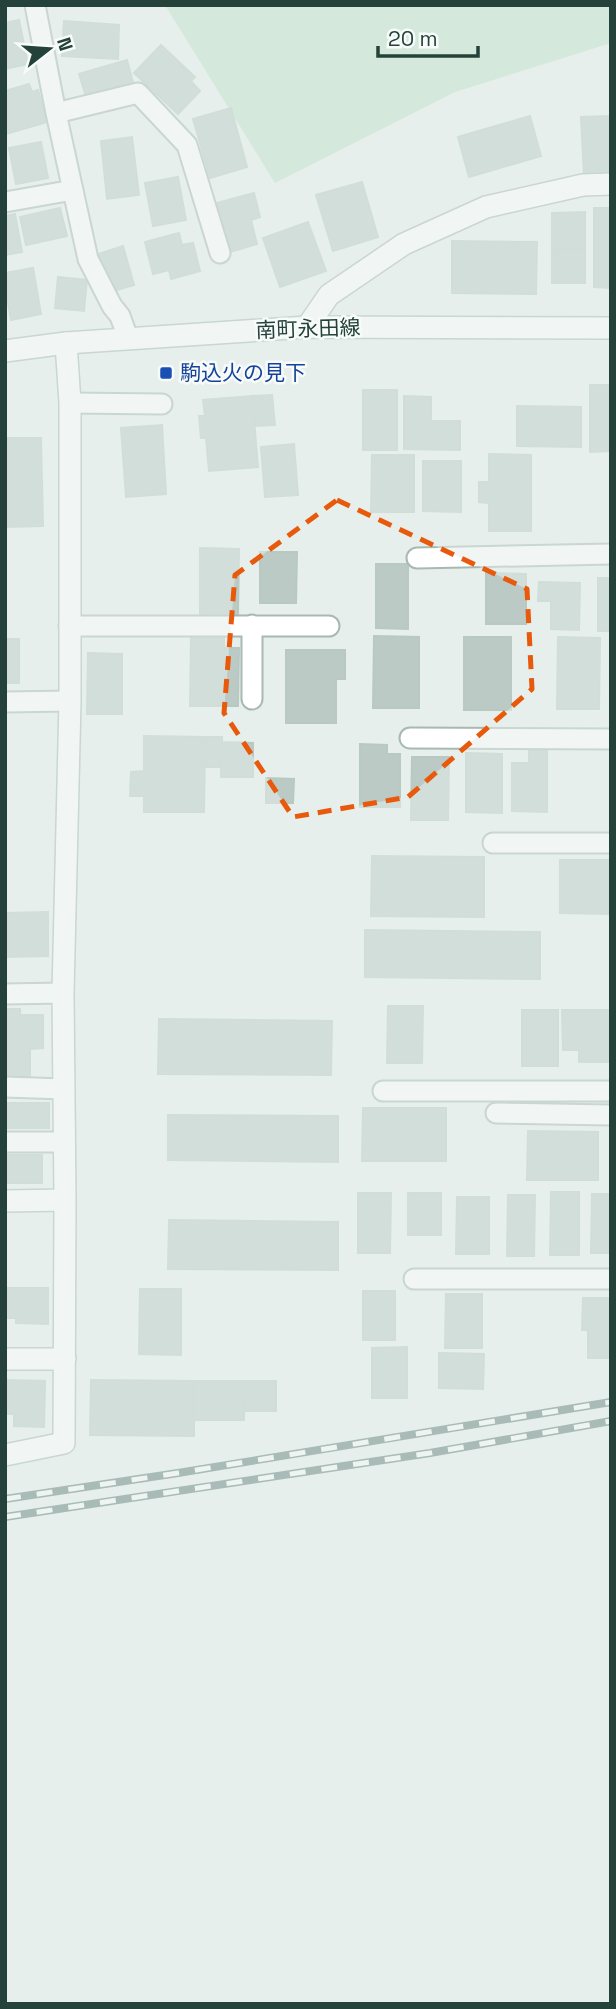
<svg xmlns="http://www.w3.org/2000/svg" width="616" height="2009" font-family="'Space Grotesk','Noto Sans JP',sans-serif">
	<rect width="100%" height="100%" fill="#e6efeb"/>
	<!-- green -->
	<path fill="#bfe0c8" d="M165 5H611V43L455 92 275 183Z"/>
	<!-- building -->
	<path fill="#bbcac4" stroke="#b8c9c2" stroke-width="2" d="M19 20 28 64 5 69V23Z
		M64 21 119 25 118 59 62 56Z
		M161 45 195 77 191 81 200 91 178 114 134 73Z
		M127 60 135 90 88 103 79 74Z
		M29 84 32 92 38 90 47 122 6 134 5 91Z
		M231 108 247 167 210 178 193 119Z
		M530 116 541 156 469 177 458 137Z
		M611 116V176L584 177 581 117Z
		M132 137 139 195 107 199 101 141Z
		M41 142 48 178 16 184 9 148Z
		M178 177 186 220 153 226 145 183Z
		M362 182 378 237 333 251 316 195Z
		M254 193 260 217 251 220 257 244 230 252 217 203Z
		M60 208 67 236 26 245 20 217Z
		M594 208H611V288L594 287Z
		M585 212V250H552V213Z
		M15 214 22 252 5 255V216Z
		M308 222 326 271 280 287 263 238Z
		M179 233 182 245 193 243 200 271 171 279 169 270 153 274 145 242Z
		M452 241 537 242 536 294 452 293Z
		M123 246 134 285 110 292 99 254Z
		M552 250H585V283H552Z
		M33 268 41 314 11 320 5 286V273Z
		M58 277 87 280 84 311 55 308Z
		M590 385H611V451L590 452Z
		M363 390H397V450H363Z
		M272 395 275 425 255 426 252 396Z
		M252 396 258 467 209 471 206 438H201L199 416H205L203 400Z
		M404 396 431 397V421H460V450L404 449Z
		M517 406 581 407V447L517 446Z
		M162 425 166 494 126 497 121 428Z
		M5 438H41L43 526 5 527Z
		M294 444 298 495 265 497 261 447Z
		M489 454 531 455V531H489V503L479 502V482H489Z
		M372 455H414V512H371Z
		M423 461H461V512L423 511Z
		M200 548 239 549 238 615H200Z
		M260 552H297L296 603H260Z
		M376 564H408V629L376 628Z
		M486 573 526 574V624H486Z
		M598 578H611V631H598Z
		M539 582 580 583 579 630 551 629V601H538Z
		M374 636 419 637V708H373Z
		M464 637H511V710H464Z
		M558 637 600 638 599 709H557Z
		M191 638H224V648H239L238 706H190Z
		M5 639H19V683H5Z
		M286 650H345V679H336V723H286Z
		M88 653 122 654V714H87Z
		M144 736 205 737 204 812H144V796H130L131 772 144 771Z
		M205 737H222L221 767H205Z
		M222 742 253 743V777H221Z
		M360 744 387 745V754H400V807H360Z
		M529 750H547V812L512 811V763H529Z
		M466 753 502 754V813L466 812Z
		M412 757H449L448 820H411Z
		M266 778 294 779 293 803H266Z
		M372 856 484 857V917L371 916Z
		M560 860H611V914L560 913Z
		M48 912V956L5 957V913Z
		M365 930 540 932V979L365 977Z
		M388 1006H423L422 1063H387Z
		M5 1009H20V1015H43V1048L30 1049V1079H5Z
		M522 1010H558V1066H522Z
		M562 1010H611V1062H579V1050H563Z
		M159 1019 332 1021 331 1075 158 1074Z
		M5 1103H49V1128H5Z
		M363 1108H446V1161H362Z
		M168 1115 338 1116V1162L168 1160Z
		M528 1131 598 1132V1180H527Z
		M5 1155H42V1183H5Z
		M551 1192H579V1255H550Z
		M358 1193H391L390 1253H358Z
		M408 1193H441V1235H408Z
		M592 1194H611V1253H591Z
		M508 1195H535L534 1256H507Z
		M457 1197H489V1254H456Z
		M169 1220 338 1222V1270L168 1269Z
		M5 1288H48V1324L16 1323V1318H5Z
		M140 1289H181V1355L139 1354Z
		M363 1291H395V1340H363Z
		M446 1294H482V1348H445Z
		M583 1298H611V1358H588V1330H582Z
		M407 1347V1398H372V1348Z
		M439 1353 484 1354 483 1389 439 1388Z
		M5 1380 45 1381 44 1427 14 1426V1414H5Z
		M91 1380 194 1381V1436L90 1435Z
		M194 1381H244V1420H194Z
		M244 1381H276V1411H243Z"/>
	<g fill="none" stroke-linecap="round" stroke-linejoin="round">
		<defs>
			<path id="service" d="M35 5 56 113 88 259 112 306 120 316 128 338
				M56 113 138 93 187 145 220 253
				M5 202 73 190
				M70 403 162 404
				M417 558 611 554
				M69 626H329
				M252 699V625
				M5 702 70 701
				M410 738 611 739
				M493 843H611
				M5 994 63 993
				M5 1087 64 1089
				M383 1091H611
				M496 1113 611 1115
				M5 1142H64
				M414 1279H611"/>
			<path id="minor" d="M307 327 329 295 404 244 486 207 583 185 611 184
				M5 1201 65 1200
				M5 1359H65
				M5 1455 64 1443 65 1200 63 993 70 701V403L66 343"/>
			<path id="tertiary" d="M5 351 66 343 307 327 611 328"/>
		</defs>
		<!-- service casing -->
		<use href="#service" stroke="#a8b8b2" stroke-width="23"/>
		<!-- minor casing -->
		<use href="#minor" stroke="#a8b8b2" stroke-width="24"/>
		<!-- tertiary casing -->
		<use href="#tertiary" stroke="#a8b8b2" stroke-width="24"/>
		<!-- service -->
		<use href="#service" stroke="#fff" stroke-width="19"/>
		<!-- minor -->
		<use href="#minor" stroke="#fff" stroke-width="21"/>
		<!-- tertiary -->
		<use href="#tertiary" stroke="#fff" stroke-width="21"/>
		<defs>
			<path id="rail" d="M5 1499 178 1473 611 1402
				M5 1517 430 1453 611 1421"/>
		</defs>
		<!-- rail casing -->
		<use href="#rail" stroke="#5f7d75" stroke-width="8"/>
		<!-- rail -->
		<use href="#rail" stroke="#f7fbf9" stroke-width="5" stroke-dasharray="16" stroke-linecap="butt"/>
	</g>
	<!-- marked area -->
	<path d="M0 0H616V2009H0ZM337 500 527 589 532 689 408 797 293 817 224 713 235 575Z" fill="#e6efeb" fill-opacity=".55" fill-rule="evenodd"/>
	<path fill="none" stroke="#e8590c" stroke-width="5" stroke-dasharray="14 9" stroke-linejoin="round" d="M337 500 527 589 532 689 408 797 293 817 224 713 235 575Z"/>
	<!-- markers -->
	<rect fill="#1a4fb4" stroke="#f7fbf9" stroke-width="2.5" x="159" y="366" width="14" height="14" rx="3.5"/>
	<g text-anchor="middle" stroke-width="5" stroke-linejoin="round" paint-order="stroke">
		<!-- street labels -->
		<g font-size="21" fill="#24423a" stroke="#f7fbf9">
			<text transform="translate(308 329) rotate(-2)" y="7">南町永田線</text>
		</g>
		<!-- transit labels -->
		<g font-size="21" fill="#164399" stroke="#f7fbf9" text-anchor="start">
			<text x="180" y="380">駒込火の見下</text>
		</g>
	</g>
	<!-- border -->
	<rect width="616" height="2009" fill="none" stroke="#24423a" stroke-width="14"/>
	<!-- north arrow -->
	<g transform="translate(49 49) rotate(73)" stroke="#f7fbf9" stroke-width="5" paint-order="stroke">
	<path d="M0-5L12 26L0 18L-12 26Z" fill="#24423a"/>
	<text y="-10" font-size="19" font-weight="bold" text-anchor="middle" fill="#24423a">N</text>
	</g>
	<!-- scale -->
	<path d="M378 46v10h100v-10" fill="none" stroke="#24423a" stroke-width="3.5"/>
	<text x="388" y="46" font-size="21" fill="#24423a" stroke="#f7fbf9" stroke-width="5" paint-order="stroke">20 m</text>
</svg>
